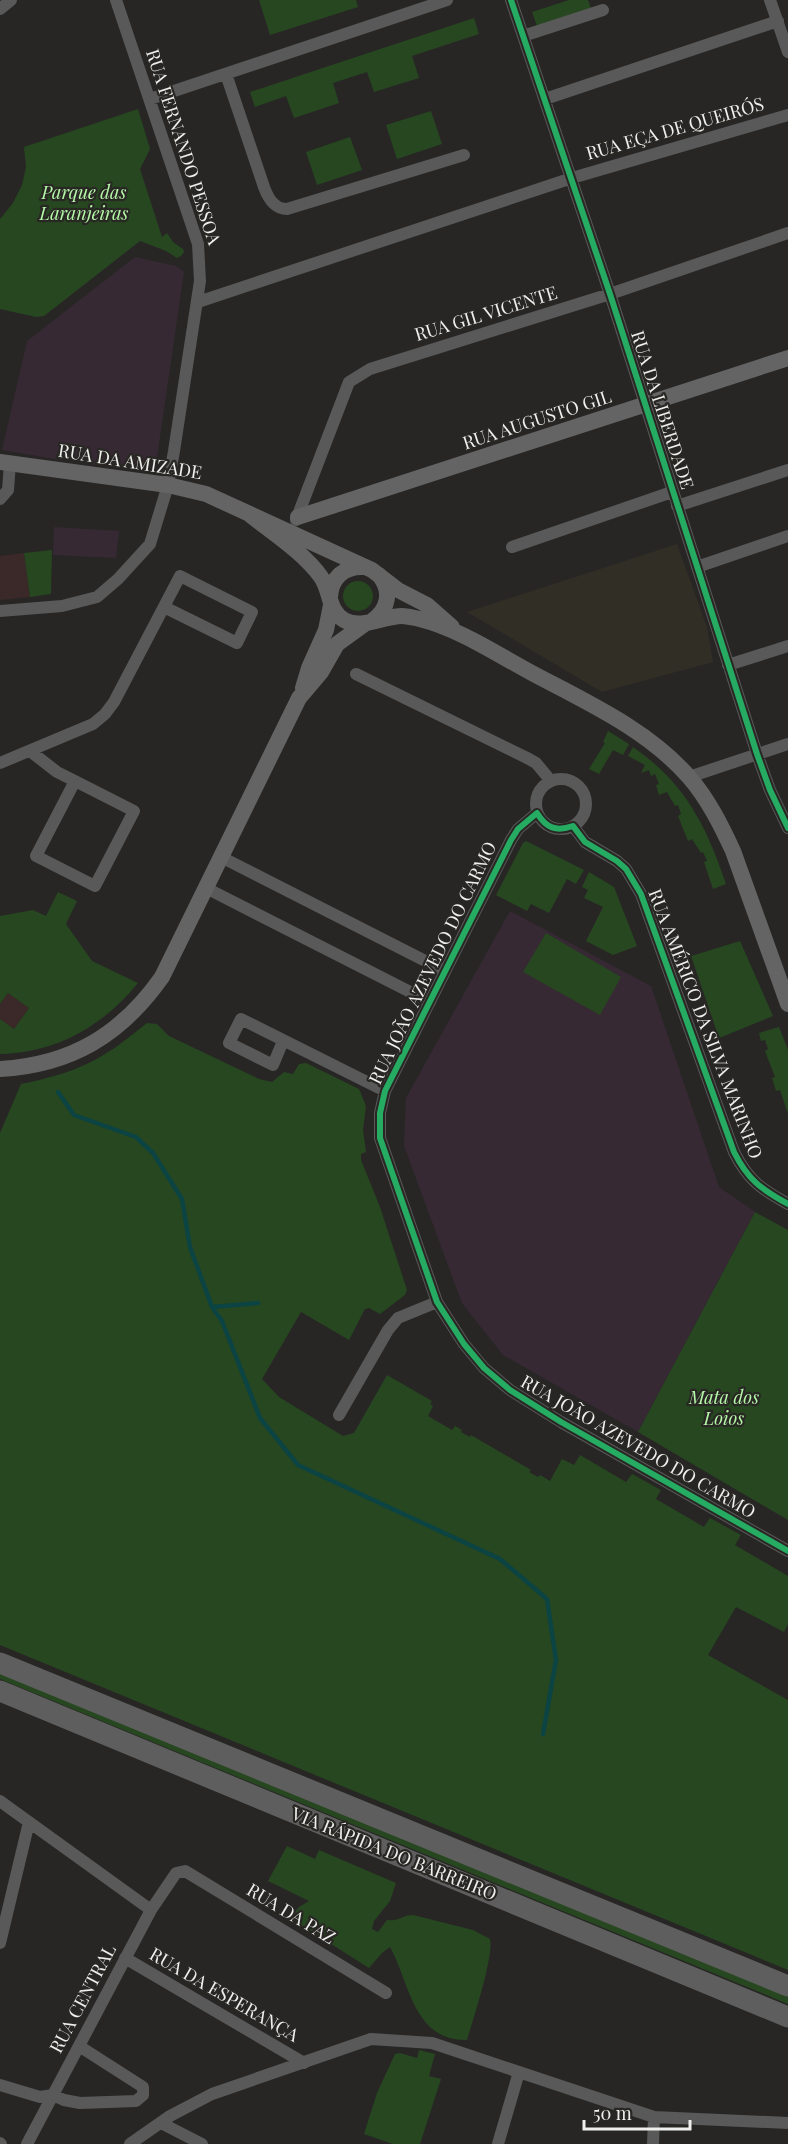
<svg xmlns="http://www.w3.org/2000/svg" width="788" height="2144" font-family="'Playfair Display',serif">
	<rect width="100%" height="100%" fill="#272625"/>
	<!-- built -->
	<path fill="#312e26" d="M677 544 707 627 713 662 602 692 467 612Z"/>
	<!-- industrial -->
	<path fill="#3a2928" d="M24 553 30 597 0 600V556Z
		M8 993 29 1008 14 1029 0 1019V1004Z"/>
	<!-- education -->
	<path fill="#362933" d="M135 257 176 266 184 272 155 471 150 473 78 462 74 456 66 455 61 460 2 450 27 341Z
		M54 527 119 531 116 558 53 555Z
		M510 911 651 986 719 1187 755 1212 638 1432 503 1355 462 1303 404 1146 406 1098Z"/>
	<!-- green -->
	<path fill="#274720" d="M259 0H356L358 7 270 35Z
		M569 0H588L591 8 537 26 532 12Z
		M474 18 479 34 412 56 419 78 374 92 367 72 333 83 339 103 294 118 286 96 255 107 250 92Z
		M138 109 150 149 140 169 162 237 167 233 173 242 183 249 184 252 181 256 177 258 166 251 140 241 44 316 36 317 0 309V219L13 203 22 185 26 167 24 147Z
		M431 111 442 144 397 159 386 125Z
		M350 137 362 170 317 185 306 152Z
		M52 550 51 594 30 597 24 553Z
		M343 596a15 15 0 1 1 30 0a15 15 0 1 1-30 0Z
		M608 731 629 744 623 755 613 750 599 774 589 769 605 743 603 742Z
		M633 747C685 783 706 825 726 884L713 889 704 862 707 861 703 852 701 853 692 839 688 841 678 816 681 814 678 805 675 806 667 792 659 795 656 785 659 784 655 774 651 776 649 770 641 773 645 765 628 756Z
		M526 841 584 870 576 884 567 879 549 913 531 904 527 911 496 895 523 843Z
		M589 872 614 887 637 946 613 955 586 941 603 907 584 898 588 890 582 887Z
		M58 892 77 901 66 924 92 961 138 983C103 1026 56 1053 0 1054V1019L14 1029 29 1008 8 993 0 1004V916L33 910 46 916Z
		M546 933 621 977 600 1015 523 972Z
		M740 941 773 1016 719 1038 691 956Z
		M147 1023 157 1024 169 1036 259 1079 272 1082 284 1072 293 1074 299 1064 306 1063 359 1089 366 1106 363 1130 366 1152 361 1154V1160L380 1207 407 1290 405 1295 380 1314 369 1308 365 1309 349 1340 301 1312 262 1379 279 1397 343 1436 354 1433 387 1375 432 1401 430 1404 433 1406 428 1416 452 1430 455 1426 462 1430 461 1432 470 1437 471 1435 531 1470 529 1472 538 1477 540 1475 550 1481 562 1459 574 1465 580 1455 626 1482 632 1474 661 1490 656 1499 704 1527 710 1518 741 1535 735 1545 788 1576V1624L784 1632 736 1607 708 1655 788 1700V1970L0 1645V1133L21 1084C51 1078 80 1070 105 1054 120 1045 133 1034 147 1023Z
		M779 1027 788 1050V1114L780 1090 776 1091 772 1078 775 1077 765 1051 768 1049 765 1040 761 1041 759 1033Z
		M755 1212 788 1230V1520L638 1432Z
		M0 1671 788 1995V2004L0 1679Z
		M287 1846 315 1859 319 1850 396 1883 390 1901 374 1921 372 1929 378 1932 387 1920C397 1922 403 1915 413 1915L473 1930 490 1939C494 1956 473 2020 467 2040 413 2041 410 1983 390 1947L382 1953 369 1968 290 1918 299 1907 309 1901 268 1881Z
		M419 2050 435 2054 429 2076 441 2079 420 2144H393L364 2134 377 2093 395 2054 400 2053 417 2058Z"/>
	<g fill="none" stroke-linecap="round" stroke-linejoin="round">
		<!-- stream -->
		<path stroke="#0c4343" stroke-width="4.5" d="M58 1092 74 1115 136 1137 153 1153 182 1199 190 1247 212 1307 222 1321 260 1418 298 1465 500 1559 547 1599 556 1660 543 1734
			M212 1307 258 1303"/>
		<!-- street -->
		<path stroke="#595959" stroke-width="12" d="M511 0 610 294 757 754 770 790 788 828
			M770 0 788 52
			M0 9 11 0
			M523 36 603 10
			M226 74 264 187C268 198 274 209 287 209L464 155
			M150 99 447 0
			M545 99 778 21
			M198 302 572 178 788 115
			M0 499 8 490 10 463
			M677 506 788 470
			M296 520 349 382 370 369 610 294 788 233
			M512 547 672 492
			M697 567 788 536
			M0 611 62 606 97 597 118 579 150 544 168 485 174 451 200 281 198 244 116 0
			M728 665 788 646
			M356 674 529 759 536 763 551 781
			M30 751 57 772 75 781
			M0 763 93 724 105 714 114 702 180 576 252 612 237 643 164 607
			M689 777 788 744
			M536 804a25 25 0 1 1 50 0a25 25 0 1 1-50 0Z
			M75 781 134 811 95 886 36 856Z
			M537 813 518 829 511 840 385 1091 380 1113V1138L437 1302 464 1344 484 1368 510 1390 561 1422 788 1551
			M573 826 585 842 617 861 626 869 641 894 734 1152C748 1180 761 1189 788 1204
			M221 857 445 971
			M206 888 430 1002
			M283 1041 273 1065 229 1043 241 1019 385 1091
			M339 1415 388 1330 398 1318 437 1302
			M0 1801 151 1910
			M0 1943 29 1822
			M125 1958 304 2063
			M0 2085 40 2097 53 2095 64 2100 80 2103 136 2101 143 2095V2087L79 2046
			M161 2123 202 2144
			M0 2143 1 2144
			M27 2144 151 1910 176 1873 185 1871 386 1993
			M130 2144 170 2116 212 2094 371 2039 432 2043 654 2117 788 2123
			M498 2144 519 2072
			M653 2144 654 2117"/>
		<!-- secondary -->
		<path stroke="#656464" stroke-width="16" d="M0 462 168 485 206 494 372 570 398 590 427 605 452 627
			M249 514C273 533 304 553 321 577 331 591 328 611 344 620 362 630 383 616 402 616 407 616 414 618 420 619 459 629 495 653 530 672 586 702 647 729 689 777 708 799 721 825 733 851L788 1004
			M298 517 788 358
			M330 597C331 578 344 566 364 567
			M372 621C389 609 392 591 379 575
			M303 688 309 668 326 630 331 605
			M0 1069C71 1065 121 1035 162 977L299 698 321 672 337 644 366 623"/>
		<!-- highway -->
		<path stroke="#5f5e5e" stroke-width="21" d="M0 1663 788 1986
			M0 1691 788 2017"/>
		<defs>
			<path id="cycleway" d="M511 0 610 294 757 754 770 790 788 828
				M788 1204C761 1189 748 1180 734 1152L641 894 626 869 617 861 585 842 573 826C556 832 546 828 537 813L518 829 511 840 385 1091 380 1113V1138L437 1302 464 1344 484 1368 510 1390 561 1422 788 1551"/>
		</defs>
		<!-- cycleway casing -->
		<use href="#cycleway" stroke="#282724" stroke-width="10"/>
		<!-- cycleway -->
		<use href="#cycleway" stroke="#26ab63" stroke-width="6"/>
	</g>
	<g text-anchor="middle" stroke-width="4.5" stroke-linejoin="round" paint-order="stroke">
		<!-- street labels -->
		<g font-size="18" fill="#efefed" stroke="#282724">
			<text transform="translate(675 129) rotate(-16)" y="6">RUA EÇA DE QUEIRÓS</text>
			<text transform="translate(183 147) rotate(72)" y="6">RUA FERNANDO PESSOA</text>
			<text transform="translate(486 314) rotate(-17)" y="6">RUA GIL VICENTE</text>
			<text transform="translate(662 410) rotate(72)" y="6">RUA DA LIBERDADE</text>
			<text transform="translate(537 420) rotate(-18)" y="6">RUA AUGUSTO GIL</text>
			<text transform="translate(130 462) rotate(9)" y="6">RUA DA AMIZADE</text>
			<text transform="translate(433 963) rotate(-64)" y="6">RUA JOÃO AZEVEDO DO CARMO</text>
			<text transform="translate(705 1024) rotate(69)" y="6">RUA AMÉRICO DA SILVA MARINHO</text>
			<text transform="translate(638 1447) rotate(30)" y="6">RUA JOÃO AZEVEDO DO CARMO</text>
			<text transform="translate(394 1854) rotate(22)" y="6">VIA RÁPIDA DO BARREIRO</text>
			<text transform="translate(291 1914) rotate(31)" y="6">RUA DA PAZ</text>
			<text transform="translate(224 1995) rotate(30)" y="6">RUA DA ESPERANÇA</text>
			<text transform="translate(83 1999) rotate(-62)" y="6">RUA CENTRAL</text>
		</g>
		<!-- park labels -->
		<g font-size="18" font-style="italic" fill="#b5f8a8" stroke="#282724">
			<text x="84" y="199">Parque das<tspan x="84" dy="21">Laranjeiras</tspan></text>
			<text x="724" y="1404">Mata dos<tspan x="724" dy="21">Loios</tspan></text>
		</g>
	</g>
	<!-- scale -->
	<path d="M584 2120v9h106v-9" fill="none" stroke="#efefed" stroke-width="3"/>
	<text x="593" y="2120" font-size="18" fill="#efefed" stroke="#282724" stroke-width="4.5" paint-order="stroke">50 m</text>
</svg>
